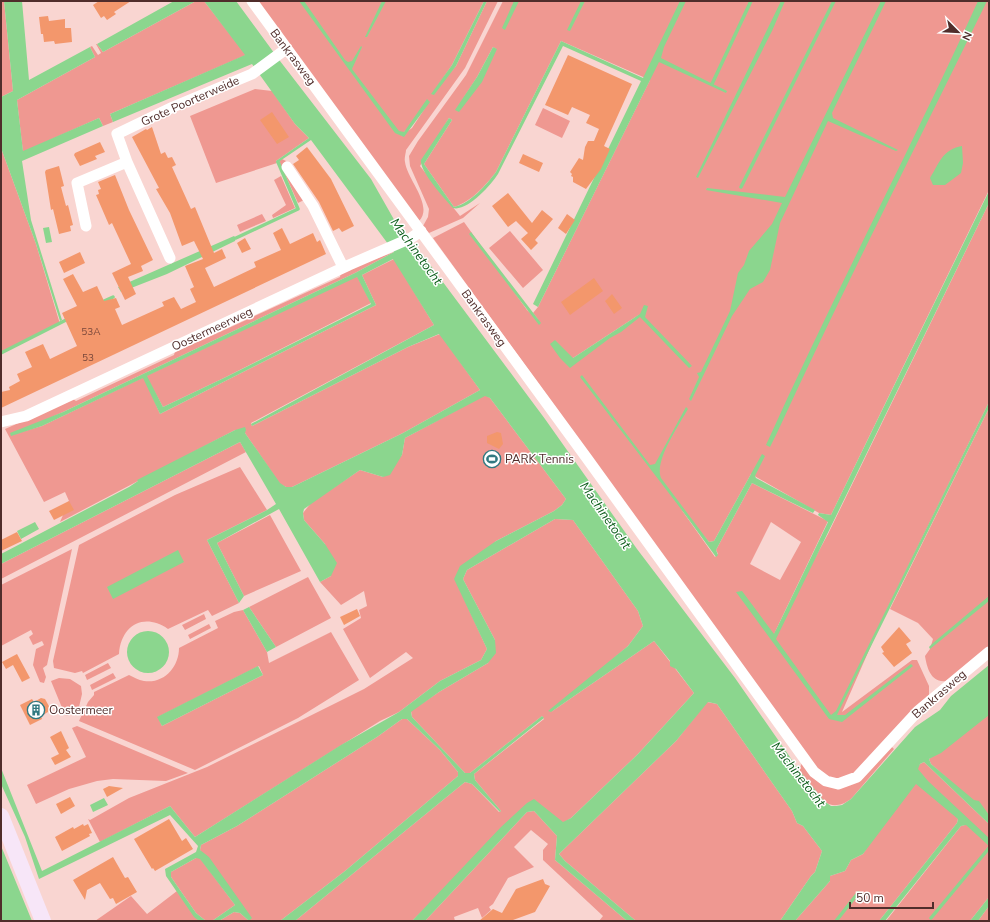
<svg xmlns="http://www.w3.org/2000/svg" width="990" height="922" font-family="'Nunito Sans',sans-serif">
	<rect width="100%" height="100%" fill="#f9d5d1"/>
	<!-- green -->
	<path fill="#ef9891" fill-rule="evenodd" d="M1 1H4L13 91 1 97Z
		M196 1H204L246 55 110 114 113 122 103 126 99 118 23 152 17 100 95 57 90 47 92 46 98 55 101 53 96 44H97L103 52Z
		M257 1H484L452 65 432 94 456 66 487 1H498L465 68 406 150C406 153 404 158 405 162 407 179 434 206 419 221ZM429 102 412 128 401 136Z
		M503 1H989V190L831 515 819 513 751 474 714 541 709 542 681 509 715 557 718 554 716 550 752 483 828 521 774 634 828 534 989 203V402L887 609 842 712 912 660H917L929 686V695L848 779C833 781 827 777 816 767L433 238 464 222 527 310 538 319 533 313 538 307 650 80 561 41 496 172C486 185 471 202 454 207L424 164 452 120 449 118 420 166 460 216 480 203 463 218 429 233 423 226 428 217 429 209 410 166 409 156 418 141 466 75ZM493 47 496 49 455 111 477 77ZM640 314 572 364 573 358ZM771 522 801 542 780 580 750 564Z
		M255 89 272 91 295 124 309 138 276 161 277 163 216 183 190 116Z
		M543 108 570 121 562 138 535 125Z
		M1 148 36 244 60 324 1 353Z
		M282 159 286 161 283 164 306 199 298 203 279 161Z
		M281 176 295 208 273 218 272 215 286 205 274 180Z
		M262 214 266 221 240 232 237 225Z
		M510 231 543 270 523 288 489 248Z
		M394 252 355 273 63 412 11 435 42 426 144 377 160 414 376 305 362 275 394 259 434 325 251 423 252 426 408 347 440 334 480 390 403 433 292 487H286L280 484 245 433 235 430 60 522 69 501 65 492 44 502 5 429 73 399 76 401 174 355 175 351 196 340 198 342 340 277 341 272Z
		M357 276 371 303 226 377 163 407 146 376Z
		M485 395 490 398 566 499 562 505 554 511 496 541 455 579 487 649 481 660 440 681 399 712 380 721 195 837 170 806 100 842 88 819 90 820 129 798 207 767 364 689 413 658 406 652 370 678 343 629 361 618 359 610 367 606 364 591 341 605 320 582 331 576 325 544 304 520 303 513 311 503 360 470 383 477 402 455 405 438Z
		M989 408V647L946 681C931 683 927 668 925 656L930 649 933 639 918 623 890 609Z
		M240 442 246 452 1 579V564Z
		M240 467 267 510 207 540 239 603 212 616 208 610 168 629C143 612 121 626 119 654L83 673 82 671 75 673 54 668 53 661 79 545 175 495Z
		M270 515 301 571 244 596 217 543Z
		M555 519 573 520 638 611 643 626 628 646 551 712 654 641 694 693 638 754 571 818 563 823 534 800 412 921H295L465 782 472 784 499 812 501 811 475 780 474 774 544 719 542 716 470 773H465L412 717 411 711 439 692 488 663 495 640 463 579 467 570Z
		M72 549 47 665 43 668 46 677 44 683 40 682 33 665 36 649 44 645 42 641 33 645 29 637 33 634 31 630 1 646V585Z
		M308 577 331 618 276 647 249 607Z
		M243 610 267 652 269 663 331 632 359 680 298 718 195 770 79 721 88 702 94 695V692L129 675C134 677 138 680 144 681 164 684 179 667 179 648L218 628 215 621 234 612ZM259 666 263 675 162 726 158 717Z
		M204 614 206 619 185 630 182 625Z
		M209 624 211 628 190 639 188 635Z
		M108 663 111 668 87 680 85 675Z
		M113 673 116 678 92 690 90 685Z
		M59 678 70 679 81 686 82 694 79 707 68 716 65 715 51 681Z
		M707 702 717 704 792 811 797 823 803 826 822 851 815 872 811 876 780 921H636L565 861 559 854 676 741Z
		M989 714V815L931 764 929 759Z
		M402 719H407L440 750 458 772V776L345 871 280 921H249L200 850 201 845 237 826 377 737Z
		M77 726 188 773 166 781 113 779 97 781 69 789 36 804 27 785 86 757 72 728Z
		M891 746 894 749 851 799C825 818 814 789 799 770L802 763 842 788Z
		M924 762 989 824V897L970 921H886L961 826 965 825 958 819 957 823 879 921H795L830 881V876L845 871 851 860 863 854 920 764Z
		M534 811 557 836 555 860 627 921H599L603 916 543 860V850L548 844 531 830 514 847 534 867 508 878 493 904 489 907 491 910 482 918 478 908 454 917 455 921H425L527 812Z
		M196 858H200L235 905 212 921H206L196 913 171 877V872Z
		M177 891 199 921H95L131 896 147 914Z
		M989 906V921H978Z
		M234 912 240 913 249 921H219Z"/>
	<!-- water -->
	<path fill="#8bd68e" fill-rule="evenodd" d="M4 1H22L29 80 90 47 95 57 17 100 23 151 99 118 103 126 22 161 31 220 62 320 60 321 36 244 1 148V97L13 91Z
		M174 1H196L103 52 97 44Z
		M204 1H236L280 61 371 179 409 246 422 254 545 419 637 549 735 678 799 770 824 801 831 806H836L842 805 851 799 915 727 940 710 951 696 989 665V715L941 753 929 759 931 764 974 800 979 801 989 815V824L924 762 920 764 918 769 928 781 989 838V846L966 825 961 826 885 921H879L957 823 958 819 916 784 863 854 851 860 845 871 830 876V881L795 921H780L811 876 815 872 822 851 803 826 797 823 792 811 717 704 708 702 676 741 559 854 565 861 636 921H627L555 860 557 836 534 811 527 812 425 921H412L501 827 527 803 534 799 563 822 571 818 638 754 694 693 676 669 670 666V661L654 641 551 712 548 711 628 646 643 626 638 611 573 520 555 519 467 570 463 579 495 640 496 653 488 663 439 692 411 712 412 717 465 773H470L542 716 544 718 474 774 475 780 501 811 500 812 472 784 465 782 295 921H280L345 871 458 776V772L440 750 407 719H402L377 737 237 826 201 845 200 850 209 857 252 918 249 921 240 913 234 912 219 921H212L235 905 200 859 196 858 171 872V877L196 913 206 921H199L194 917 166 876 165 869 196 852 198 846 170 815 39 879 25 837 1 784V768L42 871 170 806 195 837 341 745 399 712 440 681 481 660 487 649 454 579 460 566 496 541 554 511 562 505 566 499 490 398 485 396 405 438 402 455 390 475 383 477 360 470 304 509 303 513 304 520 325 544 337 563 331 576 320 582 279 509 217 543 244 596 239 603 207 540 267 510 276 504 240 442 1 564V554L129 487 138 481 137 480 235 430 245 427 246 430 245 433 280 483 286 487H292L403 433 480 390 439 334 408 347 252 426 251 424 434 325 393 259 362 275 376 305 160 414 143 378 42 426 11 436 10 433 63 412 355 273 394 252 311 140 277 163 276 161 309 138 295 124 252 64 113 122 110 114 245 55ZM357 277 371 304 226 377 163 407 147 376Z
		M299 1H304L345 60 348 62 352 61 361 46 362 47 352 69 399 131 404 132 427 99 430 102 404 137 395 133Z
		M382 1H386L367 37H365Z
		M484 1H487L456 66 434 95 431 94 452 65Z
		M514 1H519L505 30 502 28Z
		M581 1H585L570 31 567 30Z
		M680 1H686L664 47 661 58 727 91 726 93 659 62 538 307 533 304 641 81 563 46 498 174C491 185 467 212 453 208 445 199 419 171 421 160L449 118 452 120 424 164 454 207C471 203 486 185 496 172L561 41 643 78Z
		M781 1H785L772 31 698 178 696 177Z
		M881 1H886L832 113 833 118 898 150 896 151 828 121 780 223 770 270 763 282 750 289 732 316 691 401 689 399 699 377 697 373 701 372 730 311 738 273 744 265 749 251 772 224 782 203 706 190 707 188 785 197Z
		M978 1H987C917 145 844 287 777 433L770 447 766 445C833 296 910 151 978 1Z
		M493 47 497 49 482 82 459 112 455 110 477 77Z
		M962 146 963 163 961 173 945 185H933L930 178C940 162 942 150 962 146Z
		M989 191V203L776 639 831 715 836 711 989 402V408L837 715H845L911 664 913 666 842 722 829 719 736 592 742 591 774 634 828 522 818 515 819 513 831 515Z
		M49 227 52 242 46 243 43 228Z
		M471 232 541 323 539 325 469 234Z
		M234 236 236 238 235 241 167 274 121 292 118 287Z
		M644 305 648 306 645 317 692 366 689 368 640 317 621 332 610 338 570 368 560 358 550 344 555 340 573 358 640 314Z
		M582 375 650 465 655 464 686 407 688 409C679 425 654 461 661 478L709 542 714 541 762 454 765 456 755 476 756 478 815 510 813 513 752 483 716 550 718 555 716 557 681 509 580 377Z
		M35 522 39 529 21 539 17 531Z
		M178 550 184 562 113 599 107 587Z
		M989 596V601L930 649 929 647 933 643Z
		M249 607 276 647 267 652 243 610Z
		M127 652a21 21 0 1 1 42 0a21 21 0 1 1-42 0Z
		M258 666 263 675 162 726 157 717Z
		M104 798 108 805 93 812 90 805Z
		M1 846 4 853 32 921H1Z
		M989 897V906L978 921H970Z"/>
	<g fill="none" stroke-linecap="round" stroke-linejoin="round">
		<!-- stream -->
		<path stroke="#8bd68e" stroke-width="3.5" d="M712 84 751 1
			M741 187 834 1
			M236 238 298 209 278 162
			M102 302 113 297
			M1 353 68 319
			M931 918 989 848
			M836 921 858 893"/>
	</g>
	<!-- building -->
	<path fill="#f3976c" d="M99 1H131L114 12 116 14 107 20 104 16 101 18 93 5Z
		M48 16 49 21 65 19V28H71L72 42 55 44 54 41 44 42 43 34H41L39 17Z
		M568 55 632 84 604 146 610 149 601 169 586 189 573 182V177L571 176 572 174 570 172 579 158 583 160 585 147 588 141H594L599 129 586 123 590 115 572 107 568 115 545 105Z
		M272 112 289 137 277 144 260 120Z
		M152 127 161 154 165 152 168 158 172 157 176 165 172 167 191 209 195 207 214 253 222 249 226 258 205 268 214 287 256 267 254 262 281 250 273 233 282 228 290 244 313 233 317 242 320 240 326 254 1 408V392L10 390 9 387 20 381 17 374 32 367 25 352 43 344 50 359 77 346 62 313 77 306 63 279 73 274 83 292 97 286 104 301 116 298 120 307 115 309 122 325 164 306 162 302 174 297 181 309 196 302 190 289 194 287 185 266 203 259 194 241 182 246 170 213 156 189 159 188 132 137 146 129 147 130Z
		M100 142 105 152 95 156 97 159 80 166 74 155 75 153Z
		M307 147 331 179 354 226 342 232 339 228 333 231 319 202 293 164 299 160 296 156Z
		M523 154 543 163 539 172 519 163Z
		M59 166 64 186 61 187 66 206 68 205 73 225 70 226 71 231 59 234 53 209 51 210 45 172 46 170Z
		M115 175 129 210 153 260 141 266 143 271 128 277 136 294 125 300 112 273 131 264 112 223 109 225 96 195 99 194 98 190 101 189 98 182Z
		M508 193 532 223 542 210 553 219 535 240 538 243 531 250 521 239 528 233 516 221 508 227 492 206Z
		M567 214 575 220 566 234 558 228Z
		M245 238 251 249 242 253 237 243Z
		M80 252 85 263 64 273 59 262Z
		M594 278 603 291 570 315 561 302Z
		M612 294 622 308 614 314 605 301Z
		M497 432 501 433 503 444 499 449 487 443V436Z
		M69 501 74 510 54 520 49 511Z
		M17 532 22 541 1 551V540Z
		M357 609 360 616 344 625 340 617Z
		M899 627 911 641 906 644 912 653 894 667 882 653 884 652 881 647Z
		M17 654 30 678 22 682 13 665 6 669 2 662Z
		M41 698 45 699 50 708 48 712 41 716 42 719 30 725 20 705 32 699 34 702Z
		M61 731 69 748 66 750 71 757 55 765 51 758 59 754 50 737Z
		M109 786 123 788 107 797 103 789Z
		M70 797 75 806 61 814 56 804Z
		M169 819 182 841 186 838 193 849 155 871 153 868 152 869 134 839Z
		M83 824 84 826 88 824 92 833 89 834 90 836 62 851 55 837 73 827 74 829Z
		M113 857 125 878 128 877 137 892 116 904 113 898 110 899 100 883 87 890 85 900 73 880Z
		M543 879 545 884 550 886 535 912 513 920 515 921H479L493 909 502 913 516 889Z"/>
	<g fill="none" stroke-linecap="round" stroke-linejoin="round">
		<!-- street -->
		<path stroke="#fff" stroke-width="11" d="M252 1 586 457 814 772 826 781 838 784 857 777 918 711 989 652
			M287 167 313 206 343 267
			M86 226 77 183 127 162
			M170 258 127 162 117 134 173 107 252 74 286 49
			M1 422 26 416 349 265 411 238 421 231"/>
		<!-- secondary -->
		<path stroke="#f7e6f8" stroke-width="16" d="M1 816 43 921"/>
	</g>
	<!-- icons -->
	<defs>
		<symbol id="stadium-ring" viewBox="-11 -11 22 22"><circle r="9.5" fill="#fff" stroke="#317981" stroke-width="1.5"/><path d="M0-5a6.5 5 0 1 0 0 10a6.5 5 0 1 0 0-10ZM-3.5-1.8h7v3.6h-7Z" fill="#317981"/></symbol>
		<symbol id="building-ring" viewBox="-11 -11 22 22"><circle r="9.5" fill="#fff" stroke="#317981" stroke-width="1.5"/><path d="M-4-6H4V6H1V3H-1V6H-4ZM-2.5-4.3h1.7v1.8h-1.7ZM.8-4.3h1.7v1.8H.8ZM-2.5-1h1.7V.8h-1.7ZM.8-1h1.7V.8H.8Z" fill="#317981"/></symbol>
	</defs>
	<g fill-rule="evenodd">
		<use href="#stadium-ring" x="482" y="449" width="20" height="20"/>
		<use href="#building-ring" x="26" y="700" width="20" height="20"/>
	</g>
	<g text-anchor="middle" stroke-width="3" stroke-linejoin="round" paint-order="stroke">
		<!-- number labels -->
		<g font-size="10" fill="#79483b">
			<text x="91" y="335">53A</text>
			<text x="88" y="361">53</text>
		</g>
		<!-- street labels -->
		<g font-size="12" fill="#502d2b" stroke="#fff">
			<text transform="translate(293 57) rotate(53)" y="4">Bankrasweg</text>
			<text transform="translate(190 101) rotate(-24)" y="4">Grote Poorterweide</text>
			<text transform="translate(484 318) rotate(54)" y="4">Bankrasweg</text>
			<text transform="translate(212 329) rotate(-25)" y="4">Oostermeerweg</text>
			<text transform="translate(939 694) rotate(-41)" y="4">Bankrasweg</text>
		</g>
		<!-- poi labels -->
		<g font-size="12" fill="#502d2b" stroke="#fff" text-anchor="start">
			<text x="505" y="463">PARK Tennis</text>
			<text x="49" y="714">Oostermeer</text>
		</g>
		<!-- water labels -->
		<g font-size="13" font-style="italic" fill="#0d5e1b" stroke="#fff">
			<text transform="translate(417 251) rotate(54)" y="5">Machinetocht</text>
			<text transform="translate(606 515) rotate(55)" y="5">Machinetocht</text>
			<text transform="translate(799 774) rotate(52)" y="5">Machinetocht</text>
		</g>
	</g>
	<!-- border -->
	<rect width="990" height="922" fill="none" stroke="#502d2b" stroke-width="4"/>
	<!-- north arrow -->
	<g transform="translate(958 32) rotate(114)" stroke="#ffffff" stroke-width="3" paint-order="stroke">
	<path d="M0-3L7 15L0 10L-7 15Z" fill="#502d2b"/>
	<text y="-6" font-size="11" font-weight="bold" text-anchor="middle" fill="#502d2b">N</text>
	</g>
	<!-- scale -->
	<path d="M850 902v6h83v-6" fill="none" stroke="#502d2b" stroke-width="2"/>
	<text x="856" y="902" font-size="12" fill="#502d2b" stroke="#ffffff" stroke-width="3" paint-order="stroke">50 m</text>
</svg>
